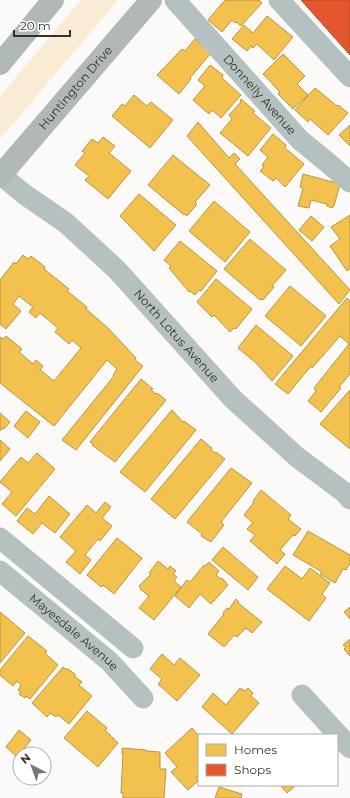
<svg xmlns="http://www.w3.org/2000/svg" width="350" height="798" font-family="Montserrat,sans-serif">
	<rect width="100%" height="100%" fill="#fcfaf8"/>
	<!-- green -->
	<path fill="#faebd5" d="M81 0H118L0 139V96Z"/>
	<!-- homes -->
	<path fill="#f2c14e" stroke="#b99644" d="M225 0H257L258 1 259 0 262 3 241 26 236 22 235 23 232 20 222 32 208 20Z
		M267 16 293 37 274 60 257 44 253 48 251 46 247 51 232 39 244 25 253 33Z
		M195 39 211 53 190 78 191 79 179 94 157 75 182 49 185 51Z
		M283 54 305 76 297 84 308 95 293 109 278 94 280 92 263 74Z
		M210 65 223 75 222 78 241 95 221 118 212 110 209 114 193 100 205 86 198 80Z
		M315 88 337 106 338 105 348 113 328 135 310 119 308 122 295 110Z
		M134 95 147 106 151 102 173 120 150 148 112 116 122 104 125 106Z
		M241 99 255 111 253 113 271 128 248 156 220 133 232 119 229 115 241 102 240 101Z
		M198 122 229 158 234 153 240 159 235 164 350 290 339 304 187 136Z
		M350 125V146L339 135Z
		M273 134 286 145 285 148 304 164 285 187 276 178 273 181 260 171 264 167 262 165 268 157 260 150Z
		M103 137 115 146 109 153 131 171 108 199 85 180 89 176 75 165 85 153 82 151 92 139 98 143Z
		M173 155 210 185 195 202 197 204 187 216 186 214 184 215 148 185Z
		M303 174 340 184 334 206 332 208 327 206V204L311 200 309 208 298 206 303 188 300 187Z
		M139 194 176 225 154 251 120 216Z
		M214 201 250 232 225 262 189 231Z
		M350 215V269L347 271 330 246 340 239 331 227Z
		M311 216 324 227 312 241 299 230Z
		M250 239 286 270 272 286 274 287 263 300 261 299 260 300 224 269Z
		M180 241 217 271 201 291 199 290 195 295 190 291 189 292 169 268 171 266 164 260Z
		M23 255 28 259 31 256 45 267 44 269 69 289 67 291 87 307 86 309 108 328 136 358 135 360 143 366 76 450 62 440 114 376 113 375 117 369 107 360 54 426 0 383V337L3 339 6 336 22 349 19 352 33 364 36 360 43 366 40 370 54 381 81 348 72 340 69 344 55 332 58 328 40 313 36 318 29 312 33 307 19 296 13 304 21 311 6 329 0 324V280L14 262 16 264Z
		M216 279 252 309 236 329 234 328 230 332 214 315 212 317 197 302Z
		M290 286 326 316 301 346 265 316Z
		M347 298 350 301V374L339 387 341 388 321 412 308 401 316 391 314 388 349 344 340 336 312 368 311 366 288 394 275 384Z
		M256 325 293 356 272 381 256 363 238 348Z
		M141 379 153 389 151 390 156 394 157 393 166 400 115 462 92 445 93 444 90 442Z
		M350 390V449L320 424Z
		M172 410 183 422 184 421 196 430 145 492 120 472Z
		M26 411 40 422 28 438 14 426Z
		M0 413 10 422 4 429 3 428 0 431Z
		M201 439 212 448 211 450 215 453 216 452 225 459 175 519 151 499Z
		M0 440 10 449 0 461Z
		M37 453 55 469 16 516 2 504 12 492 0 482 21 457 28 463Z
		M231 468 252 483 221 522 224 525 211 542 201 536 202 534 187 522Z
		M261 490 291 515 288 519 301 529 295 536 293 535 280 550 285 554 277 564 250 541 255 535 247 529 253 523 244 515 254 502 253 501Z
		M49 496 70 514 55 533 42 523 33 534 17 521 27 508 35 514Z
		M105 502 111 507 102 518 112 526 100 541 98 539 85 555 91 560 80 574 66 562 76 551 60 537 87 505 96 513Z
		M308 531 350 555V563L346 570 343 569 335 583 320 574 322 572 293 555Z
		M117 538 142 558 114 594 103 585 101 587 87 575Z
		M223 547 258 577 248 590 212 560Z
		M158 561 168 569 170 566 176 571 173 574 177 577 174 581 181 587 154 620 139 608 149 596 140 589 141 588 139 586 151 574 149 573Z
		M209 562 219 571 216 575 221 579 222 578 228 585 214 601H213L211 604 200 594 189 608 175 596 187 580 190 582 204 565 205 566Z
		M285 566 302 579 310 568 330 583 322 594 326 598 309 621 267 589Z
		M236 599 239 602 238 603 262 622 252 633 246 628 237 637 234 635 224 647 208 634 224 614 223 613 227 608 229 609Z
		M350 607V619L344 612Z
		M0 612 25 633 0 663Z
		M28 636 47 651 45 653 58 665 30 699 26 696 25 698 19 694 21 692 18 690 21 685 17 681 13 686 0 675V670Z
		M350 639V656L344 649 346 647 343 645Z
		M162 654 174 665 180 658 200 675 177 701 158 684 162 679 150 669Z
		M63 667 65 669H68L75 674V677L82 682 79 685 92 696 69 724 58 715 56 717 50 713 47 717 32 703Z
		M240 688 245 691 248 688 253 693 251 696 259 703 232 734 202 707 213 693 226 705Z
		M87 711 107 728 105 730 118 743 98 767 64 738Z
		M192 728 199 736V776L196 778 198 781 188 790 171 772 177 767 165 753Z
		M19 730 31 740 17 757 6 747Z
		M122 748 146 750V751L160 752V769H166L164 798H123V793H121L123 754H122Z
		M280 785H296L287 793Z
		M219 787 242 794 241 798H215Z"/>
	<!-- shops -->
	<path fill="#e4572e" stroke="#af4b2d" d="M301 0H350V55Z"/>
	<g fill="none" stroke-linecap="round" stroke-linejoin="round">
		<!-- minor -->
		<g stroke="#b5c0c1" stroke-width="21">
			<path id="s1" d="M175 0 300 140 327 162 350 182"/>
			<path d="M279 0 350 77"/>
			<path id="s2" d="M1 175 24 194 66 223 117 270 233 399 297 457 344 492 350 499"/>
			<path d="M0 538 133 648"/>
			<path id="s3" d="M0 571 109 661 143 698"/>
			<path d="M302 695 350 748"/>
		</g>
		<!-- major -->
		<g stroke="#b0b9b8" stroke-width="22">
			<path d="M0 64 53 0"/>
			<path id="s4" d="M0 176 151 0"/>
		</g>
	</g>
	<g text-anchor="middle" stroke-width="4" stroke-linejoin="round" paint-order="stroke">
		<!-- street labels -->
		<g font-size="12" fill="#34302c" stroke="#fff">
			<text dy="4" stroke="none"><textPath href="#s4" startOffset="116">Huntington Drive</textPath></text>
			<text dy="4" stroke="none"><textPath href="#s1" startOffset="127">Donnelly Avenue</textPath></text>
			<text dy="4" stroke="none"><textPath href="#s2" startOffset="239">North Lotus Avenue</textPath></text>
			<text dy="4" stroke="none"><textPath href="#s3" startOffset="96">Mayesdale Avenue</textPath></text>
		</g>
	</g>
	<!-- legend -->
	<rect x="198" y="734" width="140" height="52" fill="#ffffff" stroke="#aeacab"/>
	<rect x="206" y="744" width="20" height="12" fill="#f2c14e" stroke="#aeacab"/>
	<text x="234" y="754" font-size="12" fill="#34302c">Homes</text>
	<rect x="206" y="764" width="20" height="12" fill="#e4572e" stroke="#aeacab"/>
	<text x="234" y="774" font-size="12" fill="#34302c">Shops</text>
	<!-- north arrow -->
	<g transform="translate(32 766) rotate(319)"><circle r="19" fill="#ffffff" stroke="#aeacab"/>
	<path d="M0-3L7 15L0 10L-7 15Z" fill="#7a7773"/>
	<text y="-6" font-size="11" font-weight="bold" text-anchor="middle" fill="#34302c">N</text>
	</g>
	<!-- scale -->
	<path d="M14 30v6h56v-6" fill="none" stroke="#34302c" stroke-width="2"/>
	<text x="20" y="30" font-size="12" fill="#34302c" stroke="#ffffff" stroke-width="3" paint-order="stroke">20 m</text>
</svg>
